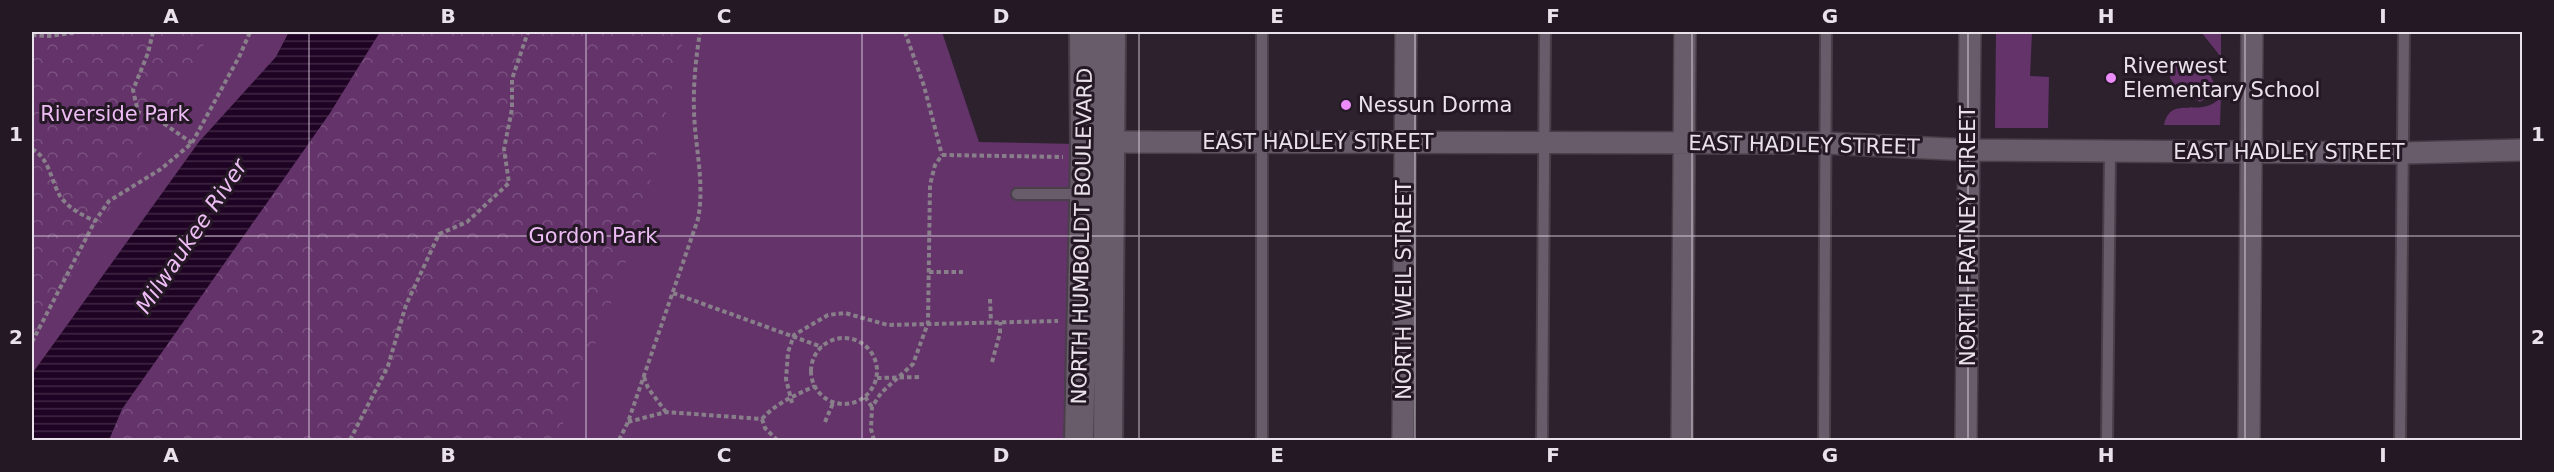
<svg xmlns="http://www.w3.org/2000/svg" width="2554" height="472" font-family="'DejaVu Sans',sans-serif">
	<defs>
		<pattern id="forest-crowns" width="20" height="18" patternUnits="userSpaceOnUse" patternTransform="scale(1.5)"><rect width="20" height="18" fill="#63336a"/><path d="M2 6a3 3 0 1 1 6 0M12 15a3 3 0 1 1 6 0" fill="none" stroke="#7a507f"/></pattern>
		<pattern id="water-rules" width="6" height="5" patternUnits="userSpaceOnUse" patternTransform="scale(1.5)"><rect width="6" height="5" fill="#1f0324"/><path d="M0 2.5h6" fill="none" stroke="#402744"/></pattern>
	</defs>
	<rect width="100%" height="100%" fill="#2d212e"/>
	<!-- green -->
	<path fill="#63336a" d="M32 32H289L276 57 199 142 32 374Z
		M379 32H942L979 142 1077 144 1069 440H109L122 409 321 125Z
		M2011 32H2032L2030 76 2049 77 2048 128H1995L1996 34Z
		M2200 32H2221V57L2201 32Z
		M2189 58 2210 75 2214 83 2212 94 2200 102 2174 84 2170 78 2171 62Z
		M2221 97 2220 125H2164C2171 93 2201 120 2221 97Z"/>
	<!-- forest -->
	<path fill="url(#forest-crowns)" d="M32 32H211L32 345Z
		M380 32H685L641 221 603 325 557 438 555 440H109L122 409 330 113Z"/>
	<!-- water -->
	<path fill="url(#water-rules)" d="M289 32H380L330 113 122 409 109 440H32V374L199 142 276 57Z"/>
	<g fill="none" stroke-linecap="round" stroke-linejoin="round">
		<defs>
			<path id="service" d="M1262 32V440
				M1017 194H1085
				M1542 440 1545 32
				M1824 440 1826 32
				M2107 440 2110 151
				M2400 440 2404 32"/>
			<path id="minor" d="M1095 142 1825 143 1969 150 2403 153 2522 150
				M1403 440 1406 32
				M1682 440 1685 32
				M1966 440 1970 32
				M2249 440 2252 32"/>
			<path id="secondary" d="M1079 440 1085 159 1084 32
				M1108 440 1111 32"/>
		</defs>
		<!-- service casing -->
		<use href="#service" stroke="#483f49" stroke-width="14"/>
		<!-- minor casing -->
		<use href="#minor" stroke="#483f49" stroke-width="24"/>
		<!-- secondary casing -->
		<use href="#secondary" stroke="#483f49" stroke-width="32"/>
		<!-- path -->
		<path stroke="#897f8a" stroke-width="4" stroke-dasharray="4.5 3" stroke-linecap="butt" d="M153 32 148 53 133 90 138 112 157 119 192 143
			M905 32 924 86 942 155
			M32 35 49 36 79 32
			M32 149C49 157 51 181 60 196 68 208 82 215 95 221
			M942 155 1063 157
			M929 272H963
			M673 293 822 347
			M990 299 991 322
			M811 371a33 33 0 1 1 66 0a33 33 0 1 1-66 0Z
			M32 342 95 221 109 201 161 169 192 143 240 55 250 32
			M992 362 1000 333V322
			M644 377 648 388 666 412
			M877 378 920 377
			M865 397 872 407
			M792 403 786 379 788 352 794 335 828 315 845 313 888 325 1058 321
			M762 419C776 403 796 395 815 386
			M762 419 765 428 777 440
			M628 422 666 412 762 419
			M825 422 833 403
			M350 440 388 366 406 305 439 234 467 222 509 183 504 149 512 109V79L528 32
			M619 440 628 422 698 219C705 182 695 148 694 111 693 85 696 57 700 32
			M874 440 871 429 872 407 881 393 913 364 928 323 930 185 935 165 942 155"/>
		<!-- service -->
		<use href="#service" stroke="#695c6a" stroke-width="10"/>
		<!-- minor -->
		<use href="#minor" stroke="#695c6a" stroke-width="21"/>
		<!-- secondary -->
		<use href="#secondary" stroke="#695c6a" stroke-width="28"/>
	</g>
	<!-- grid -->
	<path fill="none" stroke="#eae2eb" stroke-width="1.5" stroke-opacity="0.55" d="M309 32V440M586 32V440M862 32V440M1139 32V440M1415 32V440M1692 32V440M1968 32V440M2245 32V440M32 236H2522"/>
	<!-- markers -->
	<g fill="#ec8cfa" stroke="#231824" stroke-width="2">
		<circle cx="2111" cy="78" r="6"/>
		<circle cx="1346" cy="105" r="6"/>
	</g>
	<g text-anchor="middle" stroke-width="6" stroke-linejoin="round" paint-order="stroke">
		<!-- poi labels -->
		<g font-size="21" fill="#eae2eb" stroke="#231824" text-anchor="start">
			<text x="2123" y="73">Riverwest<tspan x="2123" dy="24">Elementary School</tspan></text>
			<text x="1358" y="112">Nessun Dorma</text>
		</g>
		<!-- park labels -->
		<g font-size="21" fill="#edbcf4" stroke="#231824">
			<text x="115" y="121">Riverside Park</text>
			<text x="593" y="243">Gordon Park</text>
		</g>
		<!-- street labels -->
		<g font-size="21" fill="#eae2eb" stroke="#231824">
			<text x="1318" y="149">EAST HADLEY STREET</text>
			<text transform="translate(1804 145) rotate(1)" y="7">EAST HADLEY STREET</text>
			<text x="2289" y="159">EAST HADLEY STREET</text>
			<text transform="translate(1082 236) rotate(-89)" y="7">NORTH HUMBOLDT BOULEVARD</text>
			<text transform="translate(1968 236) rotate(-90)" y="7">NORTH FRATNEY STREET</text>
			<text transform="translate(1404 290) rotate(-90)" y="7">NORTH WEIL STREET</text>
		</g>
		<!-- water labels -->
		<g font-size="22" font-style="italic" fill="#eebdf5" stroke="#231824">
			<text transform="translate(191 236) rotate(-56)" y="8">Milwaukee River</text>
		</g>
	</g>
	<!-- border -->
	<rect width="2554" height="472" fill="none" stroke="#231824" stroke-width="66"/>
	<rect x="33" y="33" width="2488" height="406" fill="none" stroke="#eae2eb" stroke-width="2"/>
	<g font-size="20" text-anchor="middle" font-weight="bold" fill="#eae2eb">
		<text x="171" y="23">A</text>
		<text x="448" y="23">B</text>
		<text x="724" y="23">C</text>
		<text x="1001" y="23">D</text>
		<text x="1277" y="23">E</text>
		<text x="1553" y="23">F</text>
		<text x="1830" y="23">G</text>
		<text x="2106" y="23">H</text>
		<text x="2383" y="23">I</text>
		<text x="16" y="141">1</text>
		<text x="2538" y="141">1</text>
		<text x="16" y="344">2</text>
		<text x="2538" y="344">2</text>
		<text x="171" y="462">A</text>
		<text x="448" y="462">B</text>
		<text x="724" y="462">C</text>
		<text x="1001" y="462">D</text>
		<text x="1277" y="462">E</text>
		<text x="1553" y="462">F</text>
		<text x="1830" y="462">G</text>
		<text x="2106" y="462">H</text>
		<text x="2383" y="462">I</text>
	</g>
</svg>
